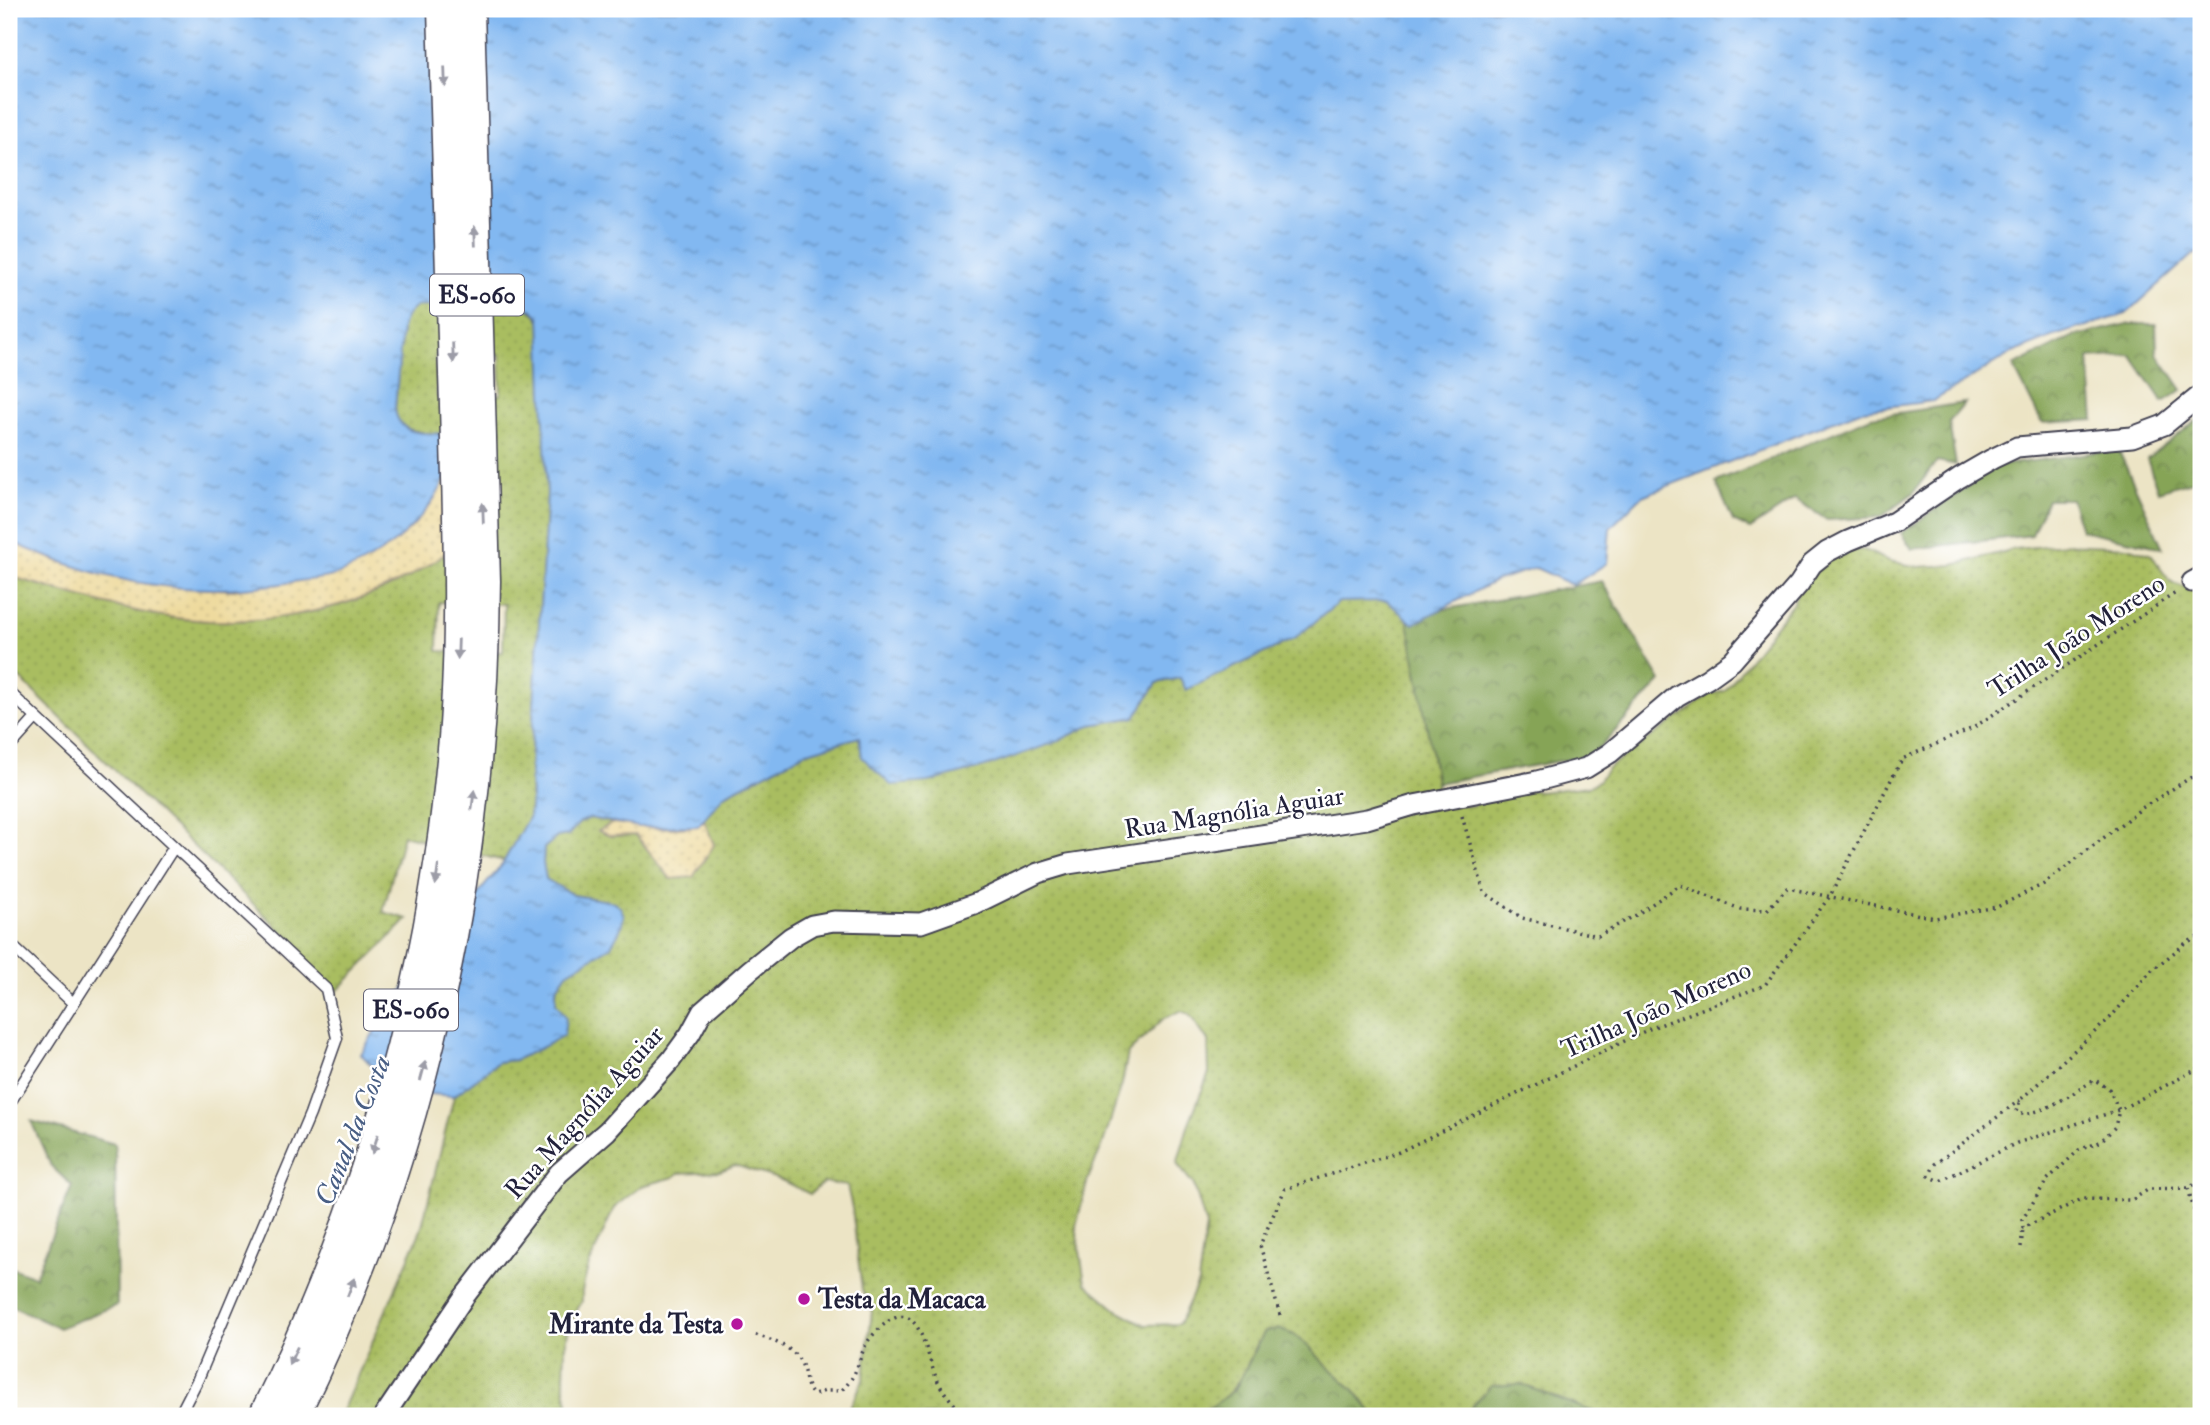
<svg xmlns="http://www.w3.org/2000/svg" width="2210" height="1425" font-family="'IM FELL Double Pica',serif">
	<defs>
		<pattern id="grass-dots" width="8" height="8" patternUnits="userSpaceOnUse" patternTransform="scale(1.75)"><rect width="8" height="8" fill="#a9bd61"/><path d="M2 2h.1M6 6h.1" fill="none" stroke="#91a255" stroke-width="1.8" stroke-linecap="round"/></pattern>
		<pattern id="forest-crowns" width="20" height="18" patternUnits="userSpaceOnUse" patternTransform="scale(1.75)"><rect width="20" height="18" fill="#86a457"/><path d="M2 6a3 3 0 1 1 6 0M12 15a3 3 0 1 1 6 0" fill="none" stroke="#6d8549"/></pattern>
		<pattern id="sand-dots" width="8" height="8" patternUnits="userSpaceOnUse" patternTransform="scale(1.75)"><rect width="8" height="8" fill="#eeda9e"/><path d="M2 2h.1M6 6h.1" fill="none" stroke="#ccbb89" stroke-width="1.8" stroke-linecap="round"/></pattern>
		<pattern id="water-ripples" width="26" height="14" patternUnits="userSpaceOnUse" patternTransform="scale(1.75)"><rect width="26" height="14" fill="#82b8f1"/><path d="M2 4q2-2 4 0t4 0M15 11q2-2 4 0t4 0" fill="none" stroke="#6a95c4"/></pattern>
	</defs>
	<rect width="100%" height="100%" fill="#fff"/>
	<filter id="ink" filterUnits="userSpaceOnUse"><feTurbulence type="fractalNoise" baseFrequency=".0143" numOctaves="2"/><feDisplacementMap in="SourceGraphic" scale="14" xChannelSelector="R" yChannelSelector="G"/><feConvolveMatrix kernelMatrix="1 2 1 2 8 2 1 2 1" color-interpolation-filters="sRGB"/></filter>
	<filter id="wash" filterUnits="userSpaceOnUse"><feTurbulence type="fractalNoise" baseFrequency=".00686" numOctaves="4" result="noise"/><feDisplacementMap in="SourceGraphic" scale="28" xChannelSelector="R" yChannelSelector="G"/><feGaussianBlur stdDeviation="1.57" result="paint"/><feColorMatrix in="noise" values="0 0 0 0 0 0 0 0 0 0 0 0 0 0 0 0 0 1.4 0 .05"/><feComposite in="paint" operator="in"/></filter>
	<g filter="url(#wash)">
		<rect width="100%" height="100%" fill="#ece4c5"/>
		<!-- grass -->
		<path fill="url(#grass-dots)" stroke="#66704e" stroke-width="2" fill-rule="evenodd" d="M417 306 523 307C534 311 539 315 542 326L547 494 530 770 531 800 529 816 504 861 403 835 383 912 408 919 337 991 298 953 301 950 9 668V576C62 591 115 609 169 617 247 629 340 614 409 577 426 567 442 556 458 545L422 432C406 431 397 425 395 409L402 327C405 317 408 312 417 306ZM500 354 501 395 437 397 435 356ZM439 602 504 604 503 652 438 651Z
			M2065 544 2129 547 2152 555C2165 577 2173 591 2201 587V1416H1604L1520 1384 1472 1406 1468 1416H1375L1354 1390 1325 1364 1309 1347 1258 1342C1240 1381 1232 1402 1189 1416H1027L1016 1414 1004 1416H844L852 1404 864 1378 872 1311 862 1290 852 1208 847 1186 824 1182 810 1194 781 1180 735 1165 720 1171 679 1173 674 1177 642 1186 614 1208 588 1267 582 1291V1301L570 1323 565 1347 564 1382 569 1409 574 1416H340L421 1230 454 1096 498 1062 515 1060 541 1048 565 1017 556 1003V989L567 973 587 960 614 902 573 895 546 879 543 863 544 848 557 837 568 835 580 822 590 818 613 823 599 831 610 836 636 835 671 879 714 845 704 820 723 796 804 753 859 737 1056 742 1090 725 1135 717 1157 683 1181 678 1186 690 1294 639 1339 602 1387 600 1413 624 1432 754 1436 785 1445 796 1458 804 1471 806 1526 789 1539 792 1590 786 1598 781 1608 768 1711 694 1725 691 1793 603 1803 582 1836 556 1855 550H1864L1889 561 1918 567 1953 565 2015 549ZM1181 1011 1189 1014 1208 1041 1209 1073 1189 1123 1177 1164 1194 1185 1206 1226 1198 1283 1179 1324 1145 1325 1117 1310 1085 1283 1076 1226 1088 1179 1104 1141 1122 1084 1128 1053 1164 1018Z"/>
		<!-- forest -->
		<path fill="url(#forest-crowns)" stroke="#546349" stroke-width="2" d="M2127 324H2156L2157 353 2182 390 2163 402 2131 355 2089 358 2094 420 2042 423 2013 366 2072 337Z
			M1965 403 1949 422 1956 465 1937 461 1913 493 1881 517 1827 520 1795 499 1750 529 1733 521 1716 482 1871 417Z
			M2201 417V478L2158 491 2147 459Z
			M2118 449 2163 548 2081 530 2071 499H2047L2032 535 1912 549 1901 533 1997 466Z
			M1602 581 1661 681 1593 755 1437 783 1407 616Z
			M31 1121 115 1144 117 1305 59 1328 9 1305V1267L35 1277 72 1186 51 1166Z
			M1278 1329 1294 1335 1309 1347 1325 1364 1354 1390 1375 1416H1189L1206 1411 1235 1389 1265 1331Z
			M1520 1384 1604 1416H1468L1472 1406 1491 1386Z"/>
		<!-- sand -->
		<path fill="url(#sand-dots)" stroke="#887e6c" stroke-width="2" d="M451 468 458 545C442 556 426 567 409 577 340 614 247 629 169 617 115 609 62 591 9 576V541L57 561 131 581 164 586 234 590 390 546 412 527 430 505Z
			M704 820 714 845 693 877 671 879 636 835 610 836 598 831 613 823 657 828H679L698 826Z"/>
		<!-- water -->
		<path fill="url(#water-ripples)" stroke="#526d96" stroke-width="2" d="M9 9H2201V253L2192 255 2126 314 2057 335 2012 353 1933 401 1862 410 1642 496 1610 528 1607 563 1573 585 1536 568 1497 580 1413 624 1387 601 1339 602 1294 639 1186 690 1180 678 1157 683 1135 717 1091 725 1056 742 985 767 929 782 891 785 862 757 859 737 804 753 724 795 698 826 639 827 590 818 580 822 568 835 557 837 544 848 543 863 546 879 573 895 614 902 621 908 624 916 620 930 611 946 567 973 556 989V1003L566 1017 564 1035 541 1048 515 1060 498 1062 454 1096 418 1093 394 1089 361 1054 382 1019 432 949 502 865 529 816 531 800 530 770 547 494 540 318 533 310 523 307 417 306C408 312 405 317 402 327L395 409C399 439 431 433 454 433 453 444 454 459 449 470 430 519 385 557 336 575 324 579 311 579 299 581 243 591 186 592 130 581 88 573 48 558 9 541Z"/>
	</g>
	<g filter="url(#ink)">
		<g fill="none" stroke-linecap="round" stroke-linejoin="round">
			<defs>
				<path id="service" d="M9 692 326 989 337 1038 310 1114 198 1379 179 1416
					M9 748 36 718
					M9 943 73 1003
					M9 1104 174 847"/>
				<path id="minor" d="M2192 582 2201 577
					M384 1416 464 1297 559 1173 607 1131 671 1060 690 1034 702 1012 750 970 791 937 812 925 834 921 921 923 977 903 1038 873 1068 864 1367 819 1414 805 1537 781 1586 768 1610 753 1677 696 1707 679 1732 661 1799 584 1812 564 1827 552 1848 541 1894 522 1959 478 1992 459 2017 447 2132 437 2164 425 2201 395"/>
				<path id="primary" d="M264 1416C370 1204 434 975 454 738 463 628 458 517 455 406 451 274 447 141 443 9
					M293 1416C423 1157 483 870 485 581L469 9"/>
			</defs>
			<!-- service casing -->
			<use href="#service" stroke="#403f50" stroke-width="13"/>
			<!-- minor casing -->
			<use href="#minor" stroke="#403f50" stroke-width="23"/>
			<!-- primary casing -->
			<use href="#primary" stroke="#403f50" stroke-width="33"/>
			<!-- path -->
			<path stroke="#403f50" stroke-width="3.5" stroke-dasharray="2 5" stroke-linecap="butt" d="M2192 778 2201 779
				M1462 816 1484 892 1522 918 1598 936 1636 915 1680 885 1740 909 1767 910 1787 888 1935 918 1997 907 2044 884 2142 808 2201 771
				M2020 1100 1935 1164 1929 1176 1940 1181 2017 1143 2119 1110 2201 1067
				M2188 1188 2149 1189 2132 1200 2082 1199 2023 1228 2022 1220 2047 1180 2079 1150 2100 1142 2115 1127 2119 1110 2109 1089 2095 1080C2074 1091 2040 1119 2017 1112L2020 1100 2110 1018 2151 971 2186 943 2201 935
				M2021 1247 2023 1228
				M2195 1252 2197 1221 2188 1188 2201 1181
				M1280 1315 1260 1245 1285 1189 1399 1152 1649 1029 1765 985 1830 896 1902 759 1973 728 2177 592
				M756 1335C773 1341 795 1347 802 1365 806 1375 805 1388 814 1395L825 1391H841C862 1372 857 1352 873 1335 918 1286 923 1346 936 1377 942 1392 955 1405 966 1416"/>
			<!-- service -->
			<use href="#service" stroke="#fff" stroke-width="10"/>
			<!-- minor -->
			<use href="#minor" stroke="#fff" stroke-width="19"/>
			<!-- primary -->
			<use href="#primary" stroke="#fff" stroke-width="30"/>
		</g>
		<!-- one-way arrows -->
		<defs><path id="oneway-solid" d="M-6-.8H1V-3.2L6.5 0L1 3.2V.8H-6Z" transform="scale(1.75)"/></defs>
		<g fill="#9c9ca7">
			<use href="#oneway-solid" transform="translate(445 77) rotate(88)"/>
			<use href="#oneway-solid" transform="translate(475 236) rotate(-92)"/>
			<use href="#oneway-solid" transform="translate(453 353) rotate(88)"/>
			<use href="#oneway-solid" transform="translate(483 513) rotate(-92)"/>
			<use href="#oneway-solid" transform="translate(458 649) rotate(92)"/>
			<use href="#oneway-solid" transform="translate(473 800) rotate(-83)"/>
			<use href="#oneway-solid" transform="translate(437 875) rotate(98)"/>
			<use href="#oneway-solid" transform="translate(423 1071) rotate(-75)"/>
			<use href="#oneway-solid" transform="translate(375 1144) rotate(108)"/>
			<use href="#oneway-solid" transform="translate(351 1287) rotate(-69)"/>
			<use href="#oneway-solid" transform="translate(293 1356) rotate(115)"/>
		</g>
	</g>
	<!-- markers -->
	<g fill="#b5179e" stroke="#fff" stroke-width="2.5">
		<circle cx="804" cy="1299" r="7"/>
		<circle cx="737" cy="1324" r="7"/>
	</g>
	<g text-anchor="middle" stroke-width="5" stroke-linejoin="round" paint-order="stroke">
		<!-- shield labels -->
		<g fill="#fff" stroke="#646476" stroke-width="2">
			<rect x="430" y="274.5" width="94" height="41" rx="5"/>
			<rect x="364" y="989.5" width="94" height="41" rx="5"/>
		</g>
		<g font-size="24" font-weight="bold" fill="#22223b">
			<text x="477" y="303">ES-060</text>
			<text x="411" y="1018">ES-060</text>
		</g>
		<!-- street labels -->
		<g font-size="26" fill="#22223b" stroke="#fff">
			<text transform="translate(2076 636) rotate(-33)" y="9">Trilha João Moreno</text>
			<text transform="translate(1234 812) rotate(-9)" y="9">Rua Magnólia Aguiar</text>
			<text transform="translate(1656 1009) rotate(-24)" y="9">Trilha João Moreno</text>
			<text transform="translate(584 1112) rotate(-48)" y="9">Rua Magnólia Aguiar</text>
		</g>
		<!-- poi labels -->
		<g font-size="26" font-weight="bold" fill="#22223b" stroke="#fff" text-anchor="start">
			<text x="818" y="1308">Testa da Macaca</text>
			<text x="723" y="1333" text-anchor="end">Mirante da Testa</text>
		</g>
		<!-- water labels -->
		<g font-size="28" font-style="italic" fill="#485e84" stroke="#fff">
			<text transform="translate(352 1130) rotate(-68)" y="10">Canal da Costa</text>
		</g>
	</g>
	<!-- margin -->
	<rect width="2210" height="1425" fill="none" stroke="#fff" stroke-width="35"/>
</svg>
